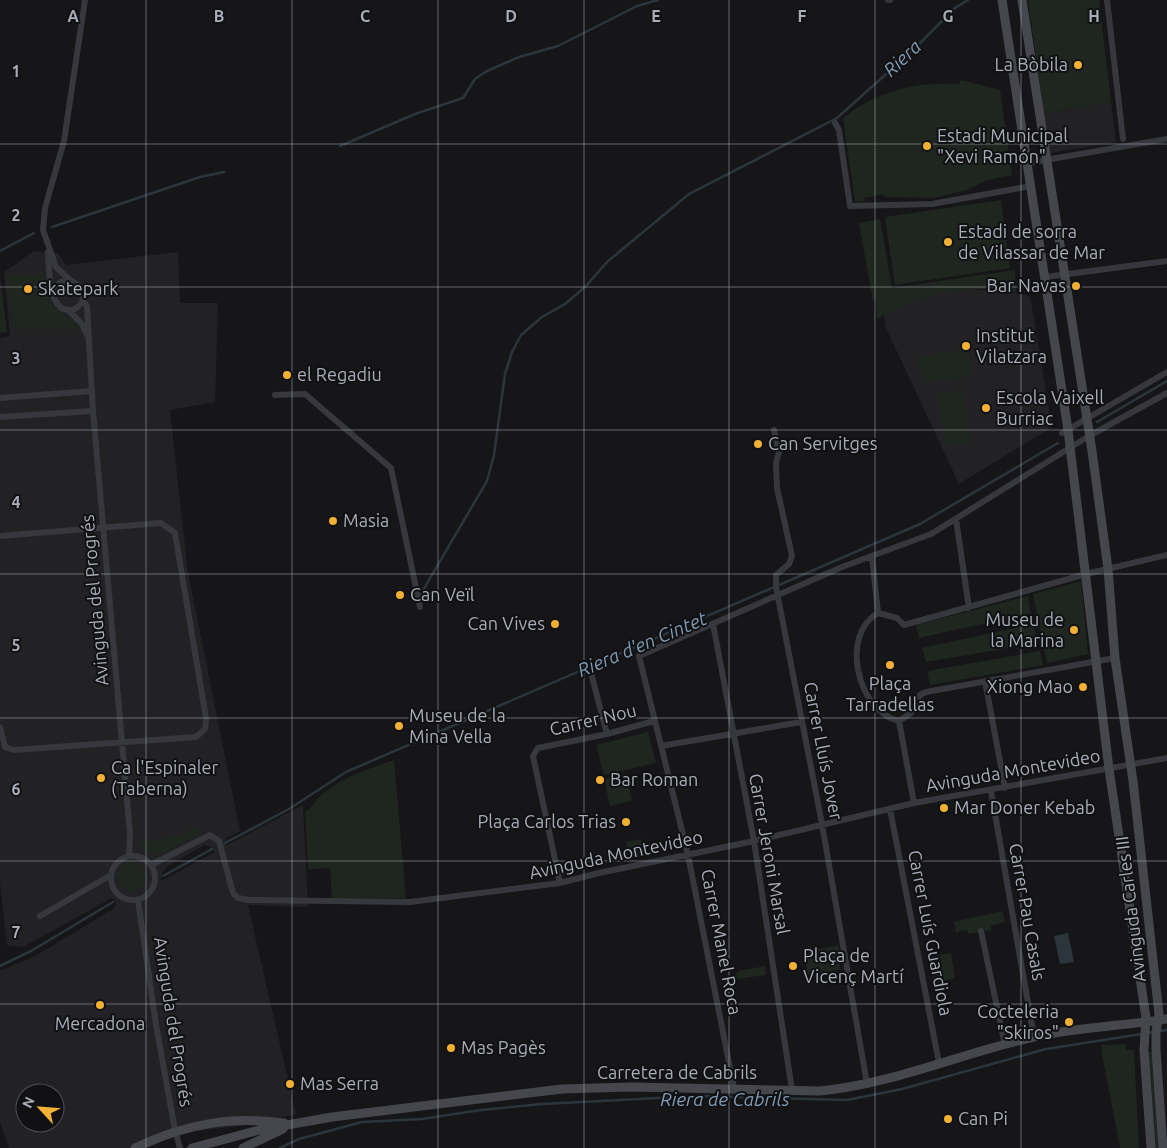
<svg xmlns="http://www.w3.org/2000/svg" width="1167" height="1148" font-family="Ubuntu,sans-serif">
	<rect width="100%" height="100%" fill="#161618"/>
	<!-- built -->
	<path fill="#222225" fill-rule="evenodd" d="M1111 102 1116 142 1050 153 1044 113Z
		M34 251 58 253 66 265 178 252 180 303H218L215 402 170 410 188 573 240 831 225 839 227 845 303 805 308 907 248 905 296 1114 240 1126 185 1132 140 1148H9L0 1122V971L37 955 113 909 116 904 112 898 23 947 7 945 0 882V338L10 336 4 272ZM204 845 210 846 215 852 161 881 162 873 168 866ZM25 1093H55V1123H25Z
		M967 289 1007 291 1030 296 1052 427 959 484 885 326 884 315 898 306 927 295Z"/>
	<!-- green -->
	<path fill="#1e261f" d="M1028 0H1099L1111 102 1044 113Z
		M961 80 1000 90 1012 175 988 180 967 190 934 198 884 197 883 194 864 198 865 201 855 202 843 118C879 90 914 82 959 84Z
		M1001 200 1010 268 895 285 885 217Z
		M880 219 892 288 1015 270 1016 292C966 283 920 294 877 319L876 300 873 301 859 223Z
		M7 275H44L49 302 74 323 77 329H14Z
		M0 276 7 332 0 333Z
		M968 350 973 376 923 382 916 356Z
		M963 390 971 442 946 446 937 393Z
		M1081 581 1088 654 1047 663 1033 594Z
		M1028 596 1031 613 919 638 916 625Z
		M1033 624 1038 643 926 662 922 648Z
		M1040 651 1043 665 930 685 927 671Z
		M648 732 656 763 604 775 596 745Z
		M394 760 406 898H332L330 868 308 869 305 811 309 810C326 782 365 770 394 760Z
		M626 773 632 801 610 806 604 779Z
		M198 827 201 832 159 855 140 847 138 842 173 837Z
		M641 839 644 856 630 859 626 842Z
		M118 877a14 14 0 1 1 28 0a14 14 0 1 1-28 0Z
		M1002 911 1005 922 991 926V930L968 934 967 930 956 932 954 922Z
		M839 945 840 969 808 976 804 952Z
		M951 953 955 978 934 983 929 957Z
		M765 966 766 975 737 979 736 973 739 971Z
		M1126 1044V1050H1134L1139 1148H1120L1102 1054 1101 1045Z
		M1147 1052H1153L1160 1148H1154Z"/>
	<!-- water -->
	<path fill="#2c353c" d="M1068 933 1074 962 1060 964 1054 936Z"/>
	<g fill="none" stroke-linecap="round" stroke-linejoin="round">
		<!-- stream -->
		<path stroke="#2c353c" stroke-width="2.5" d="M340 146 415 114 463 98 475 79 487 71 519 57 558 46 637 6 658 0
			M52 227 200 177 224 172
			M0 251 34 233
			M1097 422 1167 381
			M419 597 487 481 494 455 505 374 512 352 521 335 542 317 565 304 586 286 607 262 689 194 837 118 913 50 955 8 968 0
			M225 843 289 809 346 772 920 524 1058 443
			M163 876 212 849
			M0 966 31 951 113 902
			M1148 1033 1167 1030
			M280 1148 299 1139 362 1122 422 1119 481 1110 542 1104 699 1096 847 1100 902 1089 1046 1049 1142 1034"/>
		<!-- street -->
		<path stroke="#37383d" stroke-width="6" d="M888 0H890
			M1107 0 1123 139
			M835 123 839 130 850 206 932 204 1031 186
			M1028 163 1167 139
			M48 252C49 267 48 309 68 310 75 311 80 306 83 300L81 287 70 280 60 282 53 293
			M1045 277 1167 261
			M70 280 56 267 43 230 45 208 64 141 85 0
			M83 300 87 307 93 411 130 834 129 856
			M68 310 82 324 87 335
			M275 395 305 394 391 468 420 607
			M0 398 92 391
			M0 417 93 411
			M774 430 779 452 776 463 777 488 792 556 789 564 776 575V587L822 824 867 1084
			M1062 433 1167 372
			M956 519 969 608
			M0 536 161 523 175 533 206 718 205 729 196 737 14 750 5 747 0 727
			M872 557 878 613
			M713 624 754 841 792 1090
			M1115 658 926 692 920 695 911 713 899 721C858 712 839 635 878 613L897 618 904 625 1086 574 1167 555
			M591 673 607 734
			M985 681 1005 788
			M899 721 914 803
			M661 746 801 722
			M991 791 1034 1037
			M890 809 939 1063
			M111 878a22 22 0 1 1 44 0a22 22 0 1 1-44 0Z
			M151 865 210 835 219 841 233 893 238 898 249 900 410 902 560 883 599 873 754 841 914 803 1167 758
			M560 883 533 756 538 748 607 734 654 721
			M138 900 156 1025 175 1130 180 1148
			M40 916 111 875
			M981 931 1005 1045
			M734 1088 688 855 639 656 842 567 931 534 1089 436 1167 393"/>
		<!-- secondary -->
		<path stroke="#45474d" stroke-width="9" d="M1002 0 1068 430 1109 769 1146 1018 1144 1050 1151 1148
			M1022 0 1092 451 1108 569 1115 658 1133 781 1159 1014 1156 1032V1050L1163 1148
			M135 1148C185 1124 230 1116 284 1123
			M192 1148 259 1130 332 1117 562 1089 631 1087 819 1091C893 1084 962 1053 1034 1037 1078 1027 1123 1026 1167 1019
			M243 1148 283 1129"/>
	</g>
	<!-- grid -->
	<path fill="none" stroke="#a8adb8" stroke-width="1" stroke-opacity="0.55" d="M146 0V1148M292 0V1148M438 0V1148M584 0V1148M729 0V1148M875 0V1148M1021 0V1148M0 144H1167M0 287H1167M0 430H1167M0 574H1167M0 718H1167M0 861H1167M0 1004H1167"/>
	<!-- markers -->
	<g fill="#f2b134" stroke="#111113" stroke-width="2">
		<circle cx="1078" cy="65" r="5"/>
		<circle cx="927" cy="146" r="5"/>
		<circle cx="948" cy="242" r="5"/>
		<circle cx="1076" cy="286" r="5"/>
		<circle cx="28" cy="289" r="5"/>
		<circle cx="966" cy="346" r="5"/>
		<circle cx="287" cy="375" r="5"/>
		<circle cx="986" cy="408" r="5"/>
		<circle cx="758" cy="444" r="5"/>
		<circle cx="333" cy="521" r="5"/>
		<circle cx="400" cy="595" r="5"/>
		<circle cx="555" cy="624" r="5"/>
		<circle cx="1074" cy="630" r="5"/>
		<circle cx="890" cy="665" r="5"/>
		<circle cx="1083" cy="687" r="5"/>
		<circle cx="399" cy="726" r="5"/>
		<circle cx="101" cy="778" r="5"/>
		<circle cx="600" cy="780" r="5"/>
		<circle cx="944" cy="808" r="5"/>
		<circle cx="626" cy="822" r="5"/>
		<circle cx="793" cy="966" r="5"/>
		<circle cx="100" cy="1005" r="5"/>
		<circle cx="1069" cy="1022" r="5"/>
		<circle cx="451" cy="1048" r="5"/>
		<circle cx="290" cy="1084" r="5"/>
		<circle cx="948" cy="1119" r="5"/>
	</g>
	<g text-anchor="middle" stroke-width="4" stroke-linejoin="round" paint-order="stroke">
		<!-- poi labels -->
		<g font-size="18" fill="#a8adb8" stroke="#111113" text-anchor="start">
			<text x="1068" y="71" text-anchor="end">La Bòbila</text>
			<text x="937" y="142">Estadi Municipal<tspan x="937" dy="21">"Xevi Ramón"</tspan></text>
			<text x="958" y="238">Estadi de sorra<tspan x="958" dy="21">de Vilassar de Mar</tspan></text>
			<text x="1066" y="292" text-anchor="end">Bar Navas</text>
			<text x="38" y="295">Skatepark</text>
			<text x="976" y="342">Institut<tspan x="976" dy="21">Vilatzara</tspan></text>
			<text x="297" y="381">el Regadiu</text>
			<text x="996" y="404">Escola Vaixell<tspan x="996" dy="21">Burriac</tspan></text>
			<text x="768" y="450">Can Servitges</text>
			<text x="343" y="527">Masia</text>
			<text x="410" y="601">Can Veïl</text>
			<text x="1064" y="626" text-anchor="end">Museu de<tspan x="1064" dy="21">la Marina</tspan></text>
			<text x="545" y="630" text-anchor="end">Can Vives</text>
			<text x="890" y="690" text-anchor="middle">Plaça<tspan x="890" dy="21">Tarradellas</tspan></text>
			<text x="1073" y="693" text-anchor="end">Xiong Mao</text>
			<text x="409" y="722">Museu de la<tspan x="409" dy="21">Mina Vella</tspan></text>
			<text x="111" y="774">Ca l'Espinaler<tspan x="111" dy="21">(Taberna)</tspan></text>
			<text x="610" y="786">Bar Roman</text>
			<text x="954" y="814">Mar Doner Kebab</text>
			<text x="616" y="828" text-anchor="end">Plaça Carlos Trias</text>
			<text x="803" y="962">Plaça de<tspan x="803" dy="21">Vicenç Martí</tspan></text>
			<text x="1059" y="1018" text-anchor="end">Cocteleria<tspan x="1059" dy="21">"Skiros"</tspan></text>
			<text x="100" y="1030" text-anchor="middle">Mercadona</text>
			<text x="461" y="1054">Mas Pagès</text>
			<text x="300" y="1090">Mas Serra</text>
			<text x="958" y="1125">Can Pi</text>
		</g>
		<!-- street labels -->
		<g font-size="18" fill="#a8adb8" stroke="#111113">
			<text transform="translate(95 600) rotate(-95)" y="6">Avinguda del Progrés</text>
			<text transform="translate(593 720) rotate(-13)" y="6">Carrer Nou</text>
			<text transform="translate(823 751) rotate(79)" y="6">Carrer Lluís Jover</text>
			<text transform="translate(1013 771) rotate(-10)" y="6">Avinguda Montevideo</text>
			<text transform="translate(769 854) rotate(80)" y="6">Carrer Jeroni Marsal</text>
			<text transform="translate(616 855) rotate(-12)" y="6">Avinguda Montevideo</text>
			<text transform="translate(1131 909) rotate(-97)" y="6">Avinguda Carles III</text>
			<text transform="translate(1027 912) rotate(80)" y="6">Carrer Pau Casals</text>
			<text transform="translate(930 933) rotate(79)" y="6">Carrer Luís Guardiola</text>
			<text transform="translate(721 942) rotate(79)" y="6">Carrer Manel Roca</text>
			<text transform="translate(173 1022) rotate(81)" y="6">Avinguda del Progrés</text>
			<text x="677" y="1079">Carretera de Cabrils</text>
		</g>
		<!-- water labels -->
		<g font-size="19" font-style="italic" fill="#7f9bb3" stroke="#111113">
			<text transform="translate(902 58) rotate(-43)" y="7">Riera</text>
			<text transform="translate(642 644) rotate(-23)" y="7">Riera d'en Cintet</text>
			<text x="725" y="1106">Riera de Cabrils</text>
		</g>
	</g>
	<g font-size="16" text-anchor="middle" font-weight="bold" fill="#a8adb8" stroke="#111113" stroke-width="4" stroke-linejoin="round" paint-order="stroke">
		<text x="73" y="22">A</text>
		<text x="219" y="22">B</text>
		<text x="365" y="22">C</text>
		<text x="511" y="22">D</text>
		<text x="656" y="22">E</text>
		<text x="802" y="22">F</text>
		<text x="948" y="22">G</text>
		<text x="1094" y="22">H</text>
		<text x="16" y="77">1</text>
		<text x="16" y="221">2</text>
		<text x="16" y="364">3</text>
		<text x="16" y="508">4</text>
		<text x="16" y="651">5</text>
		<text x="16" y="795">6</text>
		<text x="16" y="938">7</text>
	</g>
	<!-- north arrow -->
	<g transform="translate(40 1108) rotate(296)"><circle r="24" fill="#111113" stroke="#4d4f55"/>
	<path d="M0-4L9 19L0 12L-9 19Z" fill="#f2b134"/>
	<text y="-8" font-size="14" font-weight="bold" text-anchor="middle" fill="#a8adb8">N</text>
	</g>
</svg>
